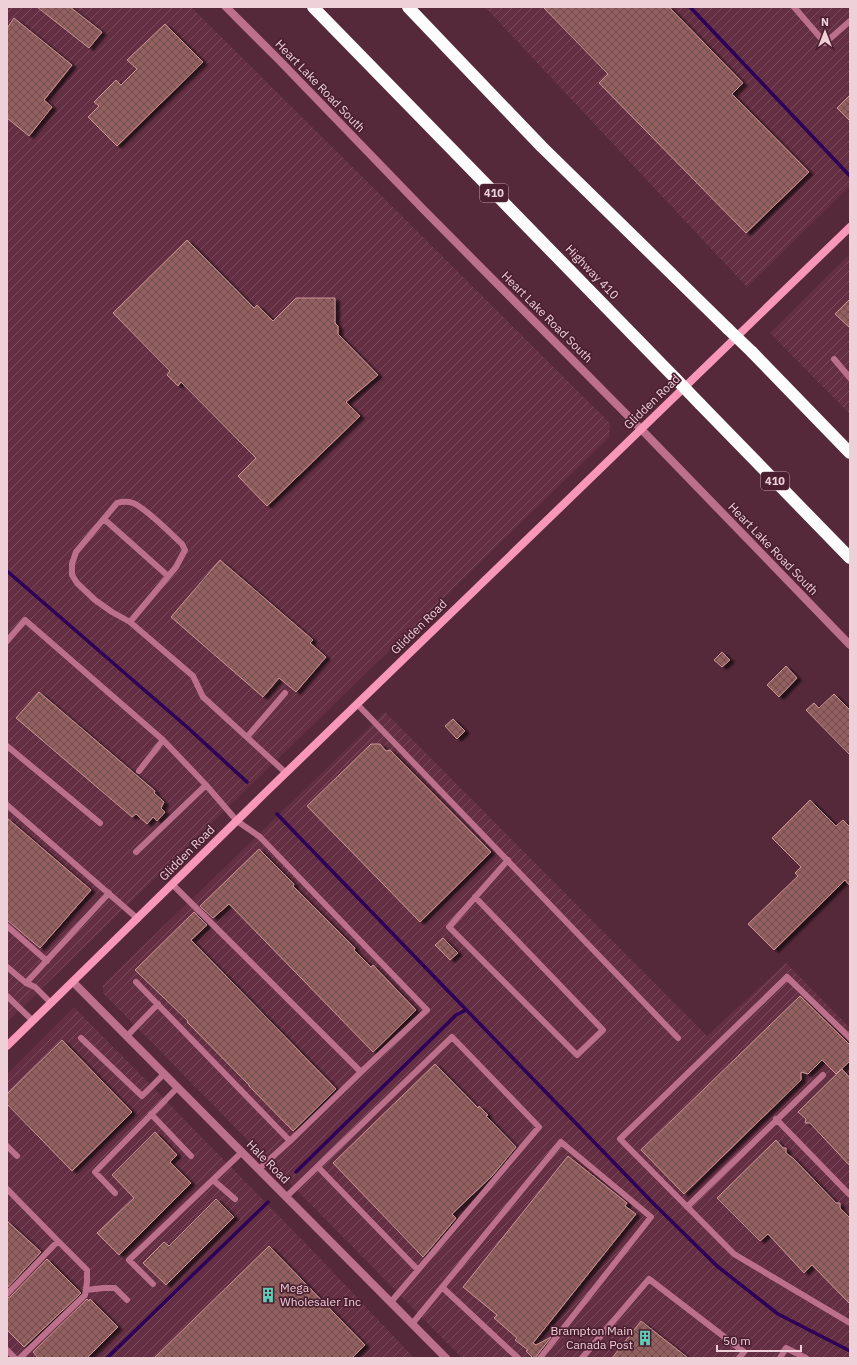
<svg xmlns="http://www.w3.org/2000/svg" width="857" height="1365" font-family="'IBM Plex Sans',sans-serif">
	<defs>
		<pattern id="industrial-furrows" width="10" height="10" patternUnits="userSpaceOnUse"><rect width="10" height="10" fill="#652f43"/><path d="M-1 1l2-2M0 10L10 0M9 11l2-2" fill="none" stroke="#7b4c5e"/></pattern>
		<pattern id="building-cross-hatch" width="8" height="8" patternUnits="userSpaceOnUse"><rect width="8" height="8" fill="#935e5f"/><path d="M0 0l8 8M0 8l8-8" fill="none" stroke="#6d4e50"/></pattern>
		<filter id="shadow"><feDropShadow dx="4.5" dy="2.5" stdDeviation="1" flood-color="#0009"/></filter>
	</defs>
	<rect width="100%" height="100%" fill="#56293a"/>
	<!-- industrial -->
	<path fill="url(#industrial-furrows)" d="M7 7H191L610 423 609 437 7 1022Z
		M485 7H850V186L747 287Z
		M850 254V414L770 333Z
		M385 712 707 1036 786 963 850 1028V1358H462L103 993V985Z
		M74 1007 311 1249 414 1358H7V1074Z"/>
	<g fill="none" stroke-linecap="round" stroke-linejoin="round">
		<!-- stream -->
		<path stroke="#2d0157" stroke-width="3.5" d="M690 7 850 176
			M7 571 187 727 247 782
			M277 814 653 1203 717 1266 778 1314 850 1351
			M296 1172 456 1015 466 1010
			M107 1358 268 1202"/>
	</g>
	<!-- building -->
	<path fill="url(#building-cross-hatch)" stroke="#ce9494" filter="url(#shadow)" d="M37 7H70L102 32 89 48Z
		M543 7H669L743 83 732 94 809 172 746 233 599 83 608 74Z
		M14 18 72 65 44 100 52 107 29 136 7 118V28Z
		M165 24 203 62 117 146 88 117 99 106 94 102 116 80 121 85 137 69 127 60Z
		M850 95V121L837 108Z
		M187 240 254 308 257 305 273 321 296 298H335V323L338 326V334L378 375 346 402 360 416 267 506 238 476 256 458 181 382 178 386 167 375 170 371 113 313Z
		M850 299V328L835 314Z
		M220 560 313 640 310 643 326 657 296 692 279 678 263 697 171 617Z
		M722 652 730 660 722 667 714 660Z
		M786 666 797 678 779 697 767 685Z
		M39 692 155 791 154 793 164 802 161 808 165 812 157 821 153 817 147 824 136 814 132 817 16 718Z
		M834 694 850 710V755L806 710 814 703 819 708Z
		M453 719 465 731 457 739 445 726Z
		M371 744H380L386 751 390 750 491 852 420 922 307 806Z
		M810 800 836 826 843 820 850 827V886L845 880 774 950 748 924 798 876 795 873 801 867 772 838Z
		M7 818 91 890 40 948 7 920Z
		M259 849 294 884 293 886 355 948 354 950 371 967 373 965 416 1010 373 1052 229 904 213 918 200 906Z
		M194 912 207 925 191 940 336 1089 293 1131 249 1086V1085L187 1022 188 1021 135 970Z
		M443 938 458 953 450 960 435 945Z
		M800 996 850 1045V1061L836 1074 822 1060 808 1074 801 1072V1080L684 1194 641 1150Z
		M62 1040 132 1112 72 1171 7 1104V1094Z
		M435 1064 478 1108 479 1106 488 1115 486 1116 516 1147 492 1176 452 1214 456 1218 423 1257 333 1163Z
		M842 1069 850 1078V1166L810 1123H805L806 1119 798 1112Z
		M155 1132 177 1155 170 1162 191 1183 119 1255 97 1233 134 1198 112 1175Z
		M776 1140 783 1148H786V1153L794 1159 836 1203H840V1208L850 1218V1304L812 1265 804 1273 768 1234 760 1241 717 1198Z
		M568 1156 627 1203 625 1206 636 1214 533 1343 536 1345 551 1337 535 1358H533L526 1351 528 1350 515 1340 517 1338 494 1318 497 1315 463 1287Z
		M216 1199 234 1217 166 1285 143 1263 164 1242 169 1246Z
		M7 1221 41 1252 7 1288Z
		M269 1246 365 1345 352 1358H154Z
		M47 1259 81 1293 24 1347 7 1330V1298L10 1297Z
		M87 1299 89 1301 90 1299 118 1327 87 1358H38L33 1352Z
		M641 1321 688 1358H612Z"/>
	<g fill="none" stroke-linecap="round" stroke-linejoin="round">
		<!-- lane -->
		<path stroke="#bd708b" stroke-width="6" d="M794 7 825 43 850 21
			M834 359 850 378
			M104 519 168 576
			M130 622 176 567 185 550 182 544C170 533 146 508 133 503 127 501 123 501 117 503L76 552 72 564V575L77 583 95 600 112 612 130 622 193 676 203 697 286 773
			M7 641 25 620 163 740 206 785
			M357 704 678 1038
			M247 737 285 693
			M7 746 100 823
			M139 771 163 740
			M7 805 138 919
			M136 852 206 785 237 821 260 837 427 1010 361 1072 172 884
			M475 897 603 1030 577 1055 449 927 508 860
			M7 926 47 961
			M7 967 26 983 35 987 51 1003
			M136 982 290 1141
			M26 983 109 893
			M7 996 33 1021
			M127 1036 158 1004
			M81 1038 142 1096 164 1074
			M850 1038 787 977 620 1139 734 1254 850 1323
			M151 1114 191 1156
			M776 1119 850 1195
			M7 1146 17 1156
			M318 1167 418 1270
			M259 1169 290 1141 361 1072
			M213 1180 235 1199
			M7 1189 58 1241
			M115 1193 95 1172 178 1087
			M286 1197 452 1037 539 1127 391 1302
			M687 1207 823 1075
			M153 1284 129 1260 242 1152
			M442 1287 518 1358
			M86 1290 104 1288H115L127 1300
			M7 1294 58 1241 87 1270V1282L85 1295 20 1358
			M412 1324 561 1142 651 1217 540 1358
			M7 1350 15 1358
			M582 1358 649 1279 744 1352 739 1358
			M780 1358 786 1348 806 1358"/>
		<!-- street -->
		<path stroke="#bd708b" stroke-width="8" d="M226 7 279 60 423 209 641 429 850 645
			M73 982 446 1358"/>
		<!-- secondary -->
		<path stroke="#f897b8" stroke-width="8" d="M7 1046 263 795 850 227"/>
		<!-- highway -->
		<path stroke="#fcfcfc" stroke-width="12" d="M313 7 675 378
			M408 7 542 147 728 329
			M752 352 850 453
			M700 404 850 558"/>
		<!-- highway-bridge -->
		<path stroke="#fcfcfc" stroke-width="12" d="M728 329 752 352
			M675 378 700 404"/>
	</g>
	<!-- icons -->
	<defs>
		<symbol id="building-bare" viewBox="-9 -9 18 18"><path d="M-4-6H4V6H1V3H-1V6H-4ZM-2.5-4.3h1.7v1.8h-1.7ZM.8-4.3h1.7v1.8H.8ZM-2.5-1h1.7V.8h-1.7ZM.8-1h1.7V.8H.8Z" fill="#5eceb8" stroke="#4b1f2f" stroke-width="2.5" paint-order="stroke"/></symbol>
	</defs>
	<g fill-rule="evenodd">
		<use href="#building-bare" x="257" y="1284" width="22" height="22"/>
		<use href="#building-bare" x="634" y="1327" width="22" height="22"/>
	</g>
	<g text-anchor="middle" stroke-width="3.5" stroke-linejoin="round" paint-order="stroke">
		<!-- shield labels -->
		<g fill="#4b1f2f" stroke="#bd9ba6" stroke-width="1">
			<rect x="480" y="184" width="28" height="18" rx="3"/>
			<rect x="761" y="472" width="28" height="18" rx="3"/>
		</g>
		<g font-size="11" font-weight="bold" fill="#eed0d9">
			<text x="494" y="197">410</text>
			<text x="775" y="485">410</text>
		</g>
		<!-- street labels -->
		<g font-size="12" fill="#eed0d9" stroke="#4b1f2f">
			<text transform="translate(320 86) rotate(46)" y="4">Heart Lake Road South</text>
			<text transform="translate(592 272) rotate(46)" y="4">Highway 410</text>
			<text transform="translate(547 317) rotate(45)" y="4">Heart Lake Road South</text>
			<text transform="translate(652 402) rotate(-44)" y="4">Glidden Road</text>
			<text transform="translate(773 549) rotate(46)" y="4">Heart Lake Road South</text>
			<text transform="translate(419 627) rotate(-44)" y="4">Glidden Road</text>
			<text transform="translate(187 853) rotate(-45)" y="4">Glidden Road</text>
			<text transform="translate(268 1162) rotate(45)" y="4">Hale Road</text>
		</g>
		<!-- poi labels -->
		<g font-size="12" fill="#eed0d9" stroke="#4b1f2f" text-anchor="start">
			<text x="280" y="1292">Mega<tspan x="280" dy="14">Wholesaler Inc</tspan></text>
			<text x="633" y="1335" text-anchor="end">Brampton Main<tspan x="633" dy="14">Canada Post</tspan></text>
		</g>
	</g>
	<!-- border -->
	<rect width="857" height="1365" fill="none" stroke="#eed0d9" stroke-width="16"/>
	<!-- north arrow -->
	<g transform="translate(825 32)" stroke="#4b1f2f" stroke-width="3" paint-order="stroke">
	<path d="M0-3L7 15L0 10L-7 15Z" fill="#eed0d9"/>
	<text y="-6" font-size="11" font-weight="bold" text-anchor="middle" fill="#eed0d9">N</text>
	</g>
	<!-- scale -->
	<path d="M717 1345v6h84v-6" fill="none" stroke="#eed0d9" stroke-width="2"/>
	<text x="723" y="1345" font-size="12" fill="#eed0d9" stroke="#4b1f2f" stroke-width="3" paint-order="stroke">50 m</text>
</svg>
